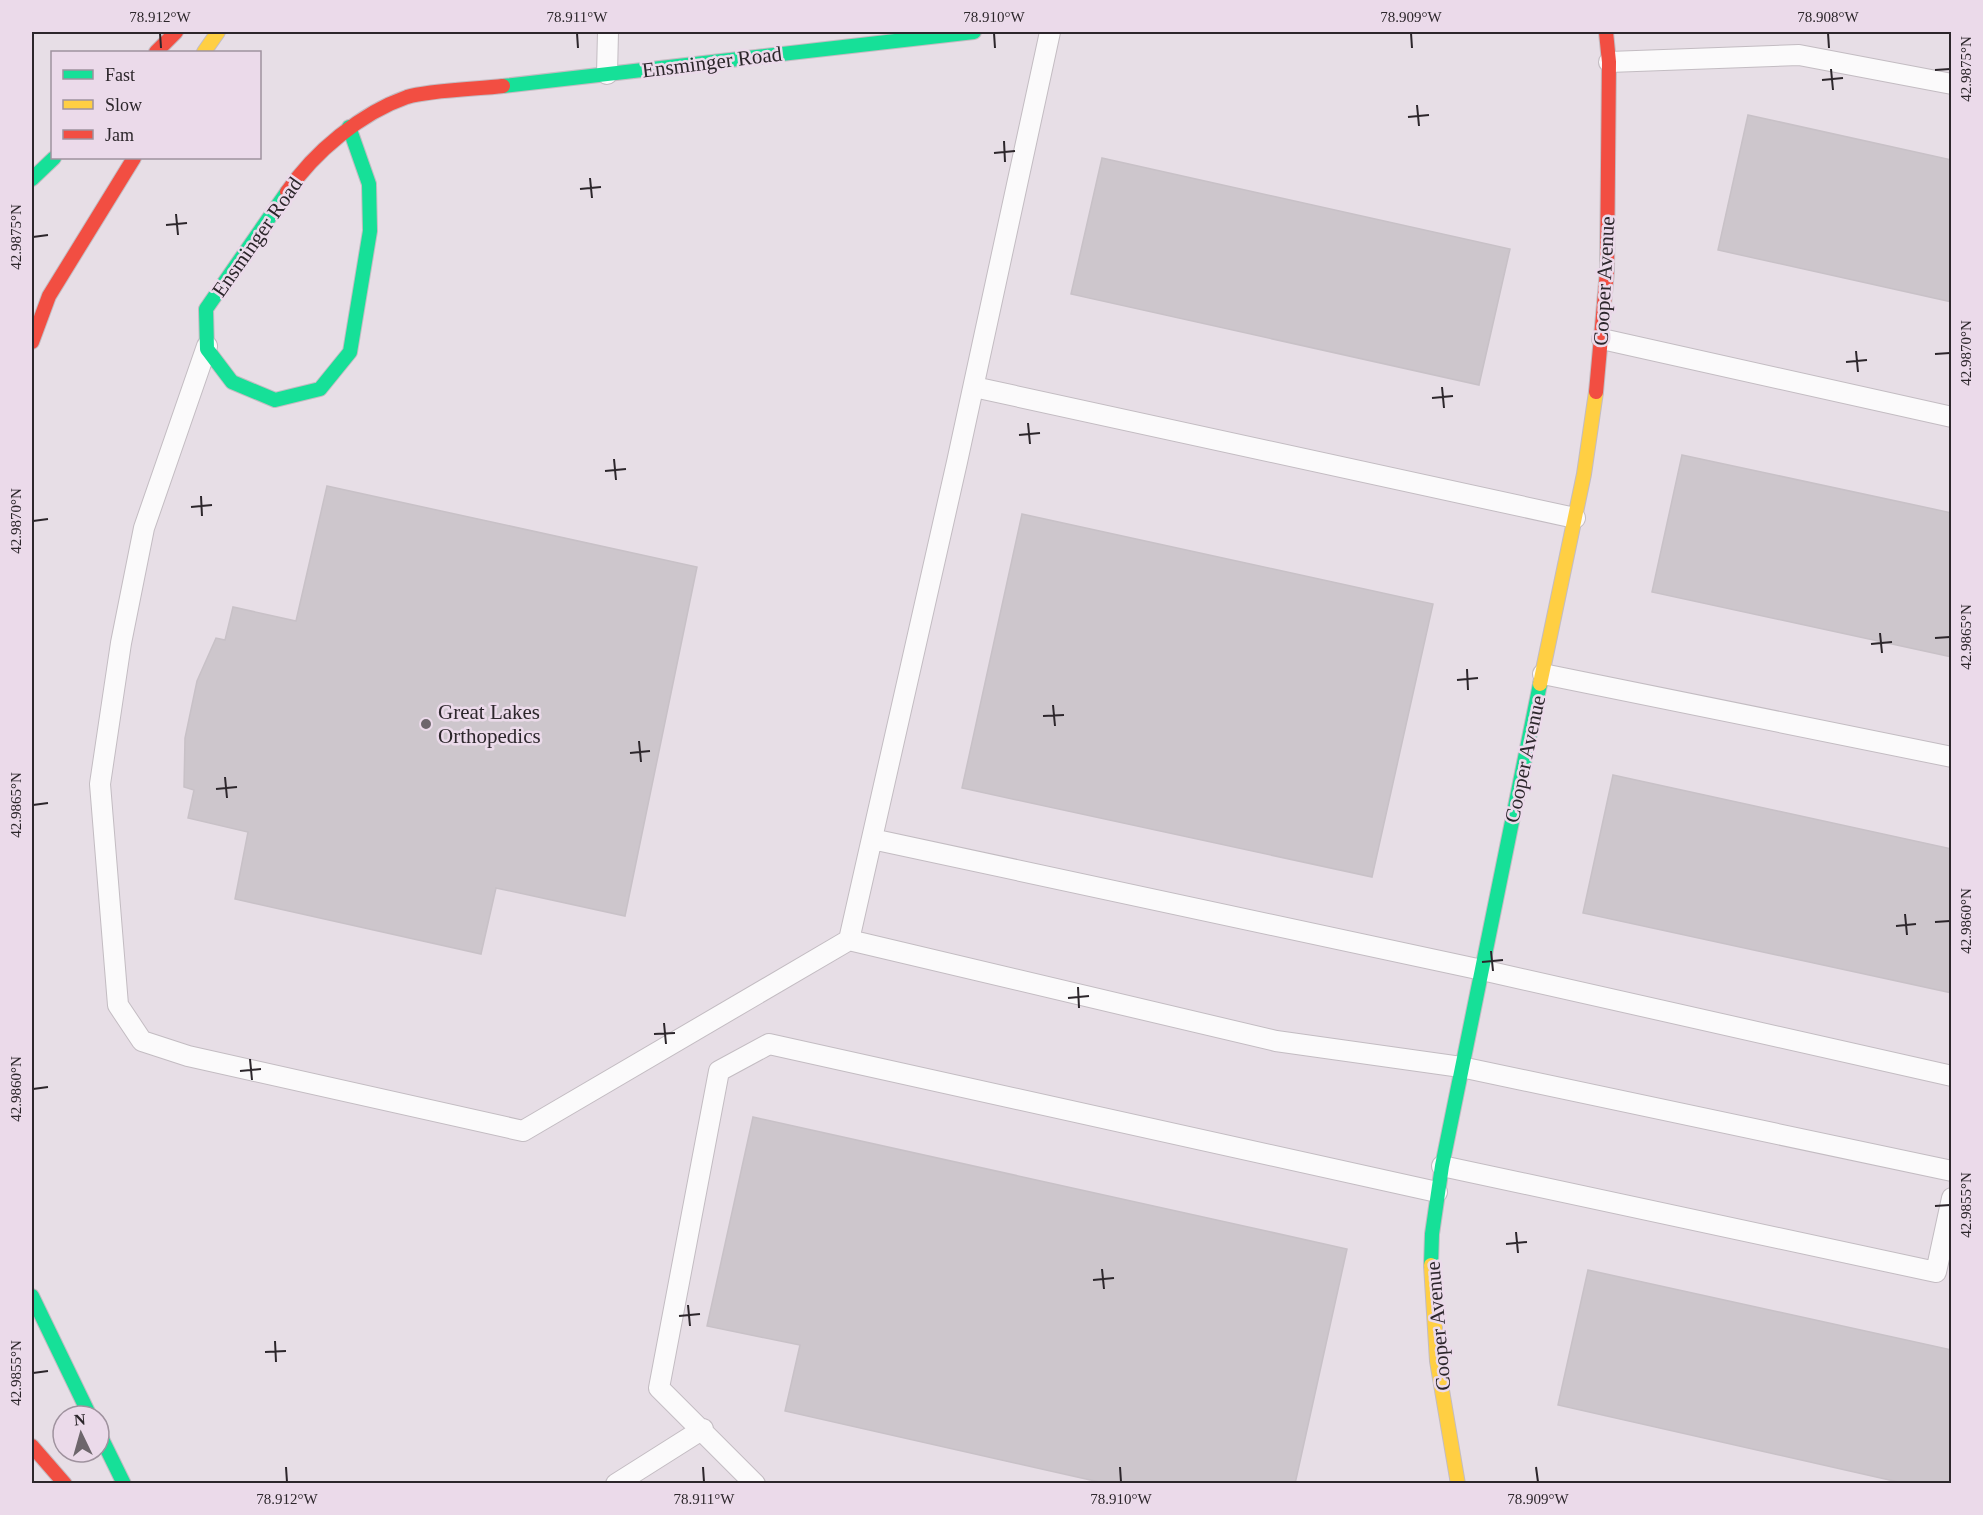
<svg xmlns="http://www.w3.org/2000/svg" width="1983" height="1515" font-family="Georgia,serif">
	<rect width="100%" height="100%" fill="#e7dee6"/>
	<!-- building -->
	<path fill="#cdc6cc" stroke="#c8c1c7" stroke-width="1.5" d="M1748 115 1952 160V302L1718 250Z
		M1102 158 1510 249 1479 385 1071 294Z
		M1682 455 1952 513V657L1652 592Z
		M327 486 697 567 625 916 496 888 481 954 235 899 248 832 188 818 194 790 184 787 185 738 197 681 216 638 225 640 233 607 296 621Z
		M1022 514 1433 604 1372 877 962 788Z
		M1613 775 1952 849V993L1583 913Z
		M753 1117 1347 1249 1295 1484H1108L785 1411 800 1345 707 1326Z
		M1588 1270 1952 1350V1484H1907L1558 1405Z"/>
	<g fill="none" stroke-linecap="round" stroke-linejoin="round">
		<defs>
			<path id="lane" d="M1050 32 957 462 849 940 1276 1041 1461 1067 1952 1171
				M1609 62 1799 55 1952 84
				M607 74 608 32
				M1602 339 1952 417
				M207 346 144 528 121 643 100 784 118 1005 142 1041 188 1056 523 1131 849 940
				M974 387 1575 518
				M1543 674 1952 757
				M872 839 1482 970 1952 1076
				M1442 1166 1936 1272 1952 1198
				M616 1484 703 1429
				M755 1484 659 1388 719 1071 769 1044 1437 1192"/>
			<path id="fast" d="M503 86 974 32
				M32 179 54 158
				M287 192 206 309 207 349 232 382 275 400 320 389 350 352 370 231 369 184 349 127
				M1431 1265 1432 1234 1442 1166 1540 684
				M32 1296 90 1416
				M99 1433 124 1484"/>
			<path id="slow" d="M204 52 218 32
				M1540 684 1584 474 1596 392
				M1431 1265 1437 1361 1458 1484"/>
			<path id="jam" d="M156 52 176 32
				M287 192C314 152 361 113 407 97 430 90 478 89 503 86
				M32 342 49 296 134 158
				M1596 392 1607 271 1609 62 1606 32
				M32 1446 65 1484"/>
		</defs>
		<!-- lane casing -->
		<use href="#lane" stroke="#c3bcc2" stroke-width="22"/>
		<!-- fast casing -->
		<use href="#fast" stroke="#c3bcc2" stroke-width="16"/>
		<!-- slow casing -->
		<use href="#slow" stroke="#c3bcc2" stroke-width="16"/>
		<!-- jam casing -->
		<use href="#jam" stroke="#c3bcc2" stroke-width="16"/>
		<!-- lane -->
		<use href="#lane" stroke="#fbfafb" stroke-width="20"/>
		<!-- fast -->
		<use href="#fast" stroke="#16e098" stroke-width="14"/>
		<!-- slow -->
		<use href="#slow" stroke="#ffcf43" stroke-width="14"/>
		<!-- jam -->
		<use href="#jam" stroke="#f24e42" stroke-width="14"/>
	</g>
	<!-- ticks -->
	<path fill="none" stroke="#2c262b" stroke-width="2" d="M160 33 161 48M577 33 578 48M994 33 995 48M1411 33 1412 48M1828 33 1829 48M1831 69 1833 90M1935 70 1950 69M1822 80 1843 78M1417 105 1419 126M1408 117 1429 115M1004 141 1005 162M994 153 1015 151M590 178 592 198M580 189 601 187M176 214 178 235M166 225 187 223M33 237 48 235M1856 351 1858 372M1935 354 1950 353M1846 362 1867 360M1442 387 1444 408M1432 398 1453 396M1028 423 1030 444M1019 435 1040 433M614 459 616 480M605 471 626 469M201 496 202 516M191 507 212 505M33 521 48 519M1880 633 1882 653M1935 638 1950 637M1871 644 1892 642M1467 669 1468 690M1457 680 1478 678M1053 705 1055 726M1043 716 1064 715M639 741 641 762M630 753 650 751M225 777 227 798M216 789 237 787M33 805 48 803M1905 914 1907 935M1935 922 1950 921M1896 926 1916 924M1491 951 1493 971M1482 962 1503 960M1078 987 1079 1008M1068 998 1089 996M664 1023 666 1044M654 1034 675 1033M250 1059 252 1080M240 1071 261 1069M33 1089 48 1087M1935 1206 1950 1205M1516 1232 1518 1253M1506 1244 1527 1242M1102 1269 1104 1289M1093 1280 1114 1278M688 1305 690 1326M679 1316 700 1314M275 1341 276 1362M265 1352 286 1351M33 1373 48 1371M286 1467 287 1482M703 1467 704 1482M1120 1467 1121 1482M1536 1467 1538 1482"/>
	<!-- markers -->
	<circle fill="#6d666c" stroke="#ebdaea" stroke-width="2" cx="426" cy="724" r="6"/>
	<g text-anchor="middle" stroke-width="5" stroke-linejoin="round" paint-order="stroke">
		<!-- street labels -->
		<g font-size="21" fill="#2c262b" stroke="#ebdaea">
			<text transform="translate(712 62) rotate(-7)" y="7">Ensminger Road</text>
			<text transform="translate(257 237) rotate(-55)" y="7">Ensminger Road</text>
			<text transform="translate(1604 281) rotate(-87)" y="7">Cooper Avenue</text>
			<text transform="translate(1525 759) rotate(-78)" y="7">Cooper Avenue</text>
			<text transform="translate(1438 1326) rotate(-95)" y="7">Cooper Avenue</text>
		</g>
		<!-- poi labels -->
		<g font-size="21" fill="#2c262b" stroke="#ebdaea" text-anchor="start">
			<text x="438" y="719">Great Lakes<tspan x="438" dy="24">Orthopedics</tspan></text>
		</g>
	</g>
	<!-- border -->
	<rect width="1983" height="1515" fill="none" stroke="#ebdaea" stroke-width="66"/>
	<!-- legend -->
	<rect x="51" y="51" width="210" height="108" fill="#ebdaea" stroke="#9f929e" stroke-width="1.5"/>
	<rect x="63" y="70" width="30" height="9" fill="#16e098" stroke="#9f929e" stroke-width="1.5"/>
	<text x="105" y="81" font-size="18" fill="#2c262b">Fast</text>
	<rect x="63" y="100" width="30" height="9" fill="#ffcf43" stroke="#9f929e" stroke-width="1.5"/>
	<text x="105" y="111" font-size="18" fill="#2c262b">Slow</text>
	<rect x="63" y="130" width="30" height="9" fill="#f24e42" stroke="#9f929e" stroke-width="1.5"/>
	<text x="105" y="141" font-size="18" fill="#2c262b">Jam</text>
	<!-- north arrow -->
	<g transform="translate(81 1434) rotate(355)"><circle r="28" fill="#ebdaea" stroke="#9f929e" stroke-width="1.5"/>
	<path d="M0-4.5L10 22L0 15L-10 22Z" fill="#6d666c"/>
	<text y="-9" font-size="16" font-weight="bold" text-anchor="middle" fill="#2c262b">N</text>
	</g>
	<rect x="33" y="33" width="1917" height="1449" fill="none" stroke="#2c262b" stroke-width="2"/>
	<g font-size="15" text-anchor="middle" fill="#2c262b">
		<text x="160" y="22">78.912°W</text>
		<text x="577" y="22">78.911°W</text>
		<text x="994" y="22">78.910°W</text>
		<text x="1411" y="22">78.909°W</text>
		<text x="1828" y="22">78.908°W</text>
		<text transform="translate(1966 69) rotate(-90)" y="5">42.9875°N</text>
		<text transform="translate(16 237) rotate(-90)" y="5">42.9875°N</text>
		<text transform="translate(1966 353) rotate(-90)" y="5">42.9870°N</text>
		<text transform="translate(16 521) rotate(-90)" y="5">42.9870°N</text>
		<text transform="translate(1966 637) rotate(-90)" y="5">42.9865°N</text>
		<text transform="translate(16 805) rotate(-90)" y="5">42.9865°N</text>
		<text transform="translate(1966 921) rotate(-90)" y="5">42.9860°N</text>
		<text transform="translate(16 1089) rotate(-90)" y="5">42.9860°N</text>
		<text transform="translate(1966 1205) rotate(-90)" y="5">42.9855°N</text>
		<text transform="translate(16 1373) rotate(-90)" y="5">42.9855°N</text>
		<text x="287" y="1504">78.912°W</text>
		<text x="704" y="1504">78.911°W</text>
		<text x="1121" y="1504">78.910°W</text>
		<text x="1538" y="1504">78.909°W</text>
	</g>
</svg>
